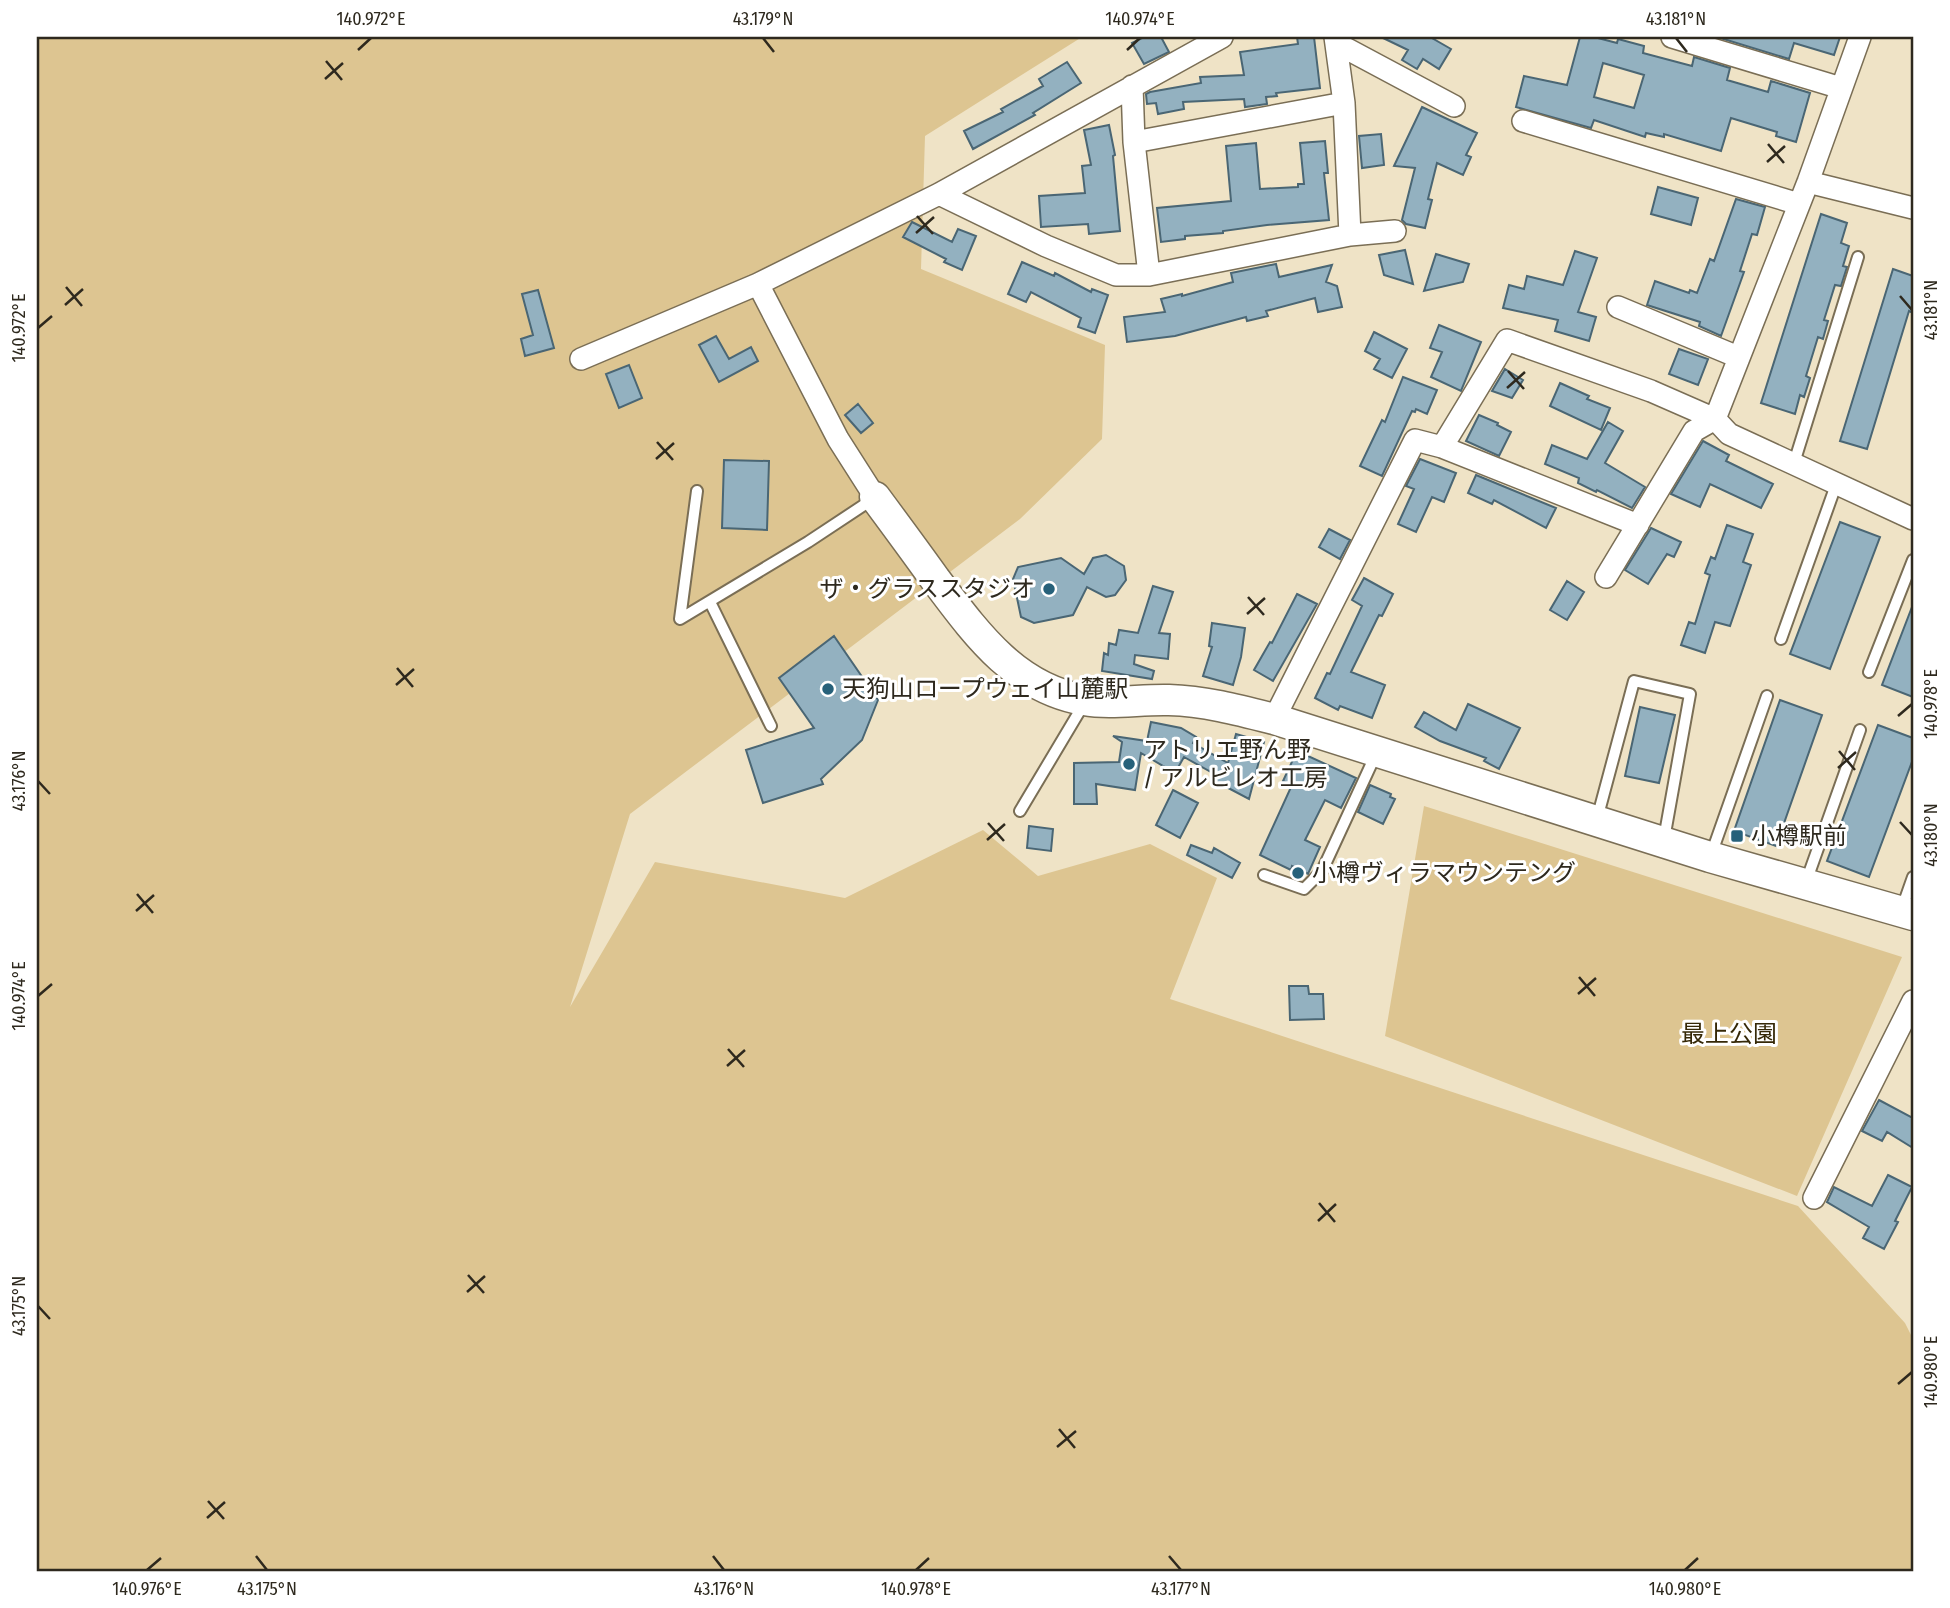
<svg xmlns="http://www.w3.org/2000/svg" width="1950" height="1608" font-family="'Fira Sans Condensed','Noto Sans JP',sans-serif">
	<rect width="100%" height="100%" fill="#efe3c6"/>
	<!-- green -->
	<path fill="#ddc591" d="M37 37H1082L925 136 921 269 1105 345 1102 439 1020 519 630 814 570 1007 655 862 845 898 983 830 1038 876 1150 844 1217 878 1170 999 1798 1206 1905 1323 1913 1339V1571H37Z
		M1424 806 1902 957 1797 1196 1385 1036Z"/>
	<!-- building -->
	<path fill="#93b1c0" stroke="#4a6674" stroke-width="2" fill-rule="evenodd" d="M1144 37H1161L1169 52 1144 64 1132 43Z
		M1297 37H1314L1320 88 1276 93 1277 96 1266 97 1267 104 1245 107 1244 99 1183 102 1184 109 1158 114 1156 103 1147 104 1146 94 1150 92 1201 83 1200 77 1244 75 1240 52 1298 44Z
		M1381 37H1430L1451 49 1439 69 1423 59 1417 69 1402 60 1408 50Z
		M1580 37H1594L1617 43 1618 39 1644 46 1643 53 1692 66 1694 57 1730 68 1727 80 1768 92 1771 81 1810 93 1796 142 1776 136 1777 132 1731 118 1721 151 1664 134V137L1646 133 1645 137 1594 120 1591 128 1516 107 1524 76 1567 85ZM1603 63 1644 75 1634 108 1594 97Z
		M1717 37H1840L1834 55 1794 43 1789 59Z
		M1067 62 1081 83 1033 113 1035 115 973 149 964 131 1003 112 1001 109 1043 86 1039 79Z
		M1422 107 1477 133 1466 155 1471 157 1463 175 1437 163 1428 199 1432 200 1425 228 1406 224 1402 220 1415 168 1394 166Z
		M1109 125 1115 155 1113 156 1120 231 1089 234 1088 224 1041 227 1039 196 1085 193 1082 166 1091 165 1084 130Z
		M1381 134 1384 165 1362 168 1359 136Z
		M1325 141 1328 173H1324L1329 220 1267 225 1223 231V233L1185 236V239L1161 242 1157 208 1231 201 1226 146 1256 143 1260 189 1298 187V184H1304L1300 143Z
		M1658 187 1698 198 1691 225 1651 214Z
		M1736 199 1765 207 1757 235 1752 234 1740 271 1744 272 1721 336 1699 326 1700 322 1647 305 1655 281 1689 293 1690 290 1697 293 1710 259 1714 261Z
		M1821 214 1847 223 1841 243 1849 246 1843 266 1847 267 1841 286 1835 285 1824 320 1828 321 1823 339 1818 337 1806 376 1810 378 1804 397 1800 395 1795 414 1761 403Z
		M912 222 952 242 958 229 976 236 962 270 944 262 946 259 903 237Z
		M1405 250 1413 284 1384 275 1379 255Z
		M1575 251 1597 258 1578 312 1596 317 1589 341 1555 331 1558 320 1503 308 1509 285 1524 289 1527 276 1563 285Z
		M1436 254 1469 264 1463 282 1424 291Z
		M1022 262 1054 276 1055 273 1091 292 1092 289 1108 295 1095 333 1078 327 1081 318 1031 292 1026 302 1008 294Z
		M1276 264 1279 277 1332 265 1326 282 1337 286 1342 307 1318 312 1315 298 1266 311 1268 316 1247 321 1246 317 1175 336 1127 342 1124 317 1165 312 1161 299 1182 294V296L1233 282 1231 273Z
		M1893 269 1913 276V313L1909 311 1867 449 1840 441Z
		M538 290 554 348 525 356 521 339 533 335 522 294Z
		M1439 325 1481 342 1461 391 1431 377 1442 352 1430 348Z
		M1374 332 1407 349 1392 378 1374 369 1380 359 1365 351Z
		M716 336 729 359 751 347 758 361 719 382 699 345Z
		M1679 349 1708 359 1698 385 1669 374Z
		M629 365 642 398 619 408 606 374Z
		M1505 369 1523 380 1512 398 1492 391Z
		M1403 377 1437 390 1427 414 1416 409 1415 412 1412 411 1382 476 1360 466 1382 420 1385 422Z
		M1560 383 1589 396 1587 399 1610 408 1601 430 1550 406Z
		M858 404 873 423 861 433 845 415Z
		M1479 415 1498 423 1497 425 1511 432 1499 456 1466 441Z
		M1608 422 1623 431 1605 463 1645 487 1632 508 1597 490 1596 492 1578 483 1579 478 1545 464 1552 445 1587 459Z
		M1703 441 1729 455 1726 461 1773 484 1761 508 1710 484 1700 507 1671 494Z
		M1420 459 1456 473 1444 502 1432 497 1416 532 1398 524 1414 489 1406 486Z
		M724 460 769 461 767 530 722 528Z
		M1476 475 1556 508 1546 528 1494 500 1492 504 1468 493Z
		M1840 522 1880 537 1830 669 1790 654Z
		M1727 525 1753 534 1743 562 1751 565 1730 626 1715 622 1705 653 1681 645 1689 622 1695 624 1710 575 1705 573 1711 557 1715 559Z
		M1651 528 1681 542 1674 557 1667 554 1648 584 1625 570Z
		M1329 529 1350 540 1340 559 1319 547Z
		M1106 555 1124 566 1126 580 1115 595 1106 597 1087 587 1073 615 1034 623 1021 617 1013 579 1018 567 1061 558 1084 574 1093 558Z
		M1364 578 1393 594 1382 616 1379 615 1351 672 1385 685 1372 718 1340 706 1338 710 1315 698 1327 673 1330 674 1362 606 1352 600Z
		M1567 581 1584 592 1567 620 1550 610Z
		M1153 586 1173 592 1159 633 1170 634 1168 659 1135 655 1134 664 1154 671 1152 679 1102 671 1104 653 1108 655 1109 643 1116 645 1119 630 1138 633Z
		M1297 594 1317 604 1273 681 1254 670 1270 642 1272 643Z
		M1912 607H1913V697L1882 685Z
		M1212 623 1245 628 1241 657 1233 685 1203 676 1212 647 1209 646Z
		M834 636 878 700 862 740 821 779 823 784 763 803 746 750 814 728 779 678Z
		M1780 700 1822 715 1776 846 1734 831Z
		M1468 704 1520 728 1499 769 1484 761 1486 758 1440 741 1415 727 1424 712 1456 730Z
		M1640 707 1675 715 1659 783 1625 776Z
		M1151 722 1181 728 1196 737 1193 743 1228 763 1236 734 1264 742 1249 799 1215 781 1218 776 1184 757 1175 773 1141 753 1135 790 1096 784 1097 804H1074V763L1119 762 1122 742 1113 736 1147 741Z
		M1878 725 1913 738V759L1869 877 1827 861Z
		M1297 751 1356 778 1341 808 1325 800 1305 840 1320 847 1308 874 1292 866 1291 870 1260 855 1292 785 1283 781Z
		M1370 785 1391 794 1390 797 1395 799 1383 824 1358 812Z
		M1173 790 1198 803 1180 838 1156 825Z
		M1029 826 1053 829 1051 851 1027 848Z
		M1191 845 1212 853 1214 848 1240 863 1232 878 1187 855Z
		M1289 986H1308L1309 994H1323L1324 1019 1290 1020Z
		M1879 1100 1913 1118V1148L1887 1132 1882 1141 1862 1131Z
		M1888 1175 1912 1187 1895 1221 1898 1222 1884 1249 1863 1238 1869 1227 1827 1202 1834 1187 1872 1206Z"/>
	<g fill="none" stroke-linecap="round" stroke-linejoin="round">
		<defs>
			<path id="lane" d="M1794 463 1858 257
				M697 491 680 619 808 542 873 499
				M710 602 771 726
				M1781 639 1836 485
				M1869 672 1913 560
				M1020 811 1085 702
				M1597 819 1634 681 1690 694 1664 839
				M1711 855 1767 696
				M1264 875 1304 889 1322 871 1376 754
				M1806 882 1860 730
				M1901 911 1913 877"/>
			<path id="street" d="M1672 37 1841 88
				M1336 43 1454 106
				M1132 86 1134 142 1149 275
				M1523 121 1799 204
				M1134 142 1344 103
				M1808 182 1913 208
				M939 194 1046 246 1116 275H1149L1350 235 1344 103 1335 37
				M1350 235 1395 231
				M758 284 838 439 875 497
				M1618 307 1738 357
				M581 359 758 284 939 194 1222 37
				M1442 447 1638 525
				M1606 577 1694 431 1715 419 1808 182 1860 37
				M1274 719 1415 440 1442 447 1507 340 1651 391 1715 419 1729 434 1913 519
				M1814 1198 1913 1001"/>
			<path id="secondary" d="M875 497C895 524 915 551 935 579 975 632 1014 688 1084 700 1111 705 1141 699 1169 700 1205 701 1239 710 1274 719L1710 857 1913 915"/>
		</defs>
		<!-- lane casing -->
		<use href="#lane" stroke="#7a6e55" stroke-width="14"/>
		<!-- street casing -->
		<use href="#street" stroke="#7a6e55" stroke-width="24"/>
		<!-- secondary casing -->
		<use href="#secondary" stroke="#7a6e55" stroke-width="33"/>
		<!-- lane -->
		<use href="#lane" stroke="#fff" stroke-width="10"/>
		<!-- street -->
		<use href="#street" stroke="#fff" stroke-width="21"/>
		<!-- secondary -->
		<use href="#secondary" stroke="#fff" stroke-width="30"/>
	</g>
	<!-- ticks -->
	<path fill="none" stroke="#2e291e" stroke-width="2.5" d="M763 38 774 52M1676 38 1687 52M358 50 371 38M1127 50 1140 38M326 61 342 80M325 79 343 63M1768 144 1784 163M1767 162 1785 146M917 216 933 234M916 233 934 217M66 287 82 306M1900 296 1912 310M65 305 83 289M38 328 52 316M1508 371 1524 389M1507 388 1525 372M657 442 673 460M656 459 674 443M1248 597 1264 615M1247 614 1265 598M397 668 413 687M396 685 414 669M1898 716 1912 704M1839 751 1855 770M1838 768 1856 752M38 781 50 794M1900 822 1912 835M988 823 1004 841M987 840 1005 824M137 894 153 913M136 911 154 895M1579 977 1595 996M1578 994 1596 978M38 996 52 984M728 1049 744 1067M727 1066 745 1050M1319 1203 1335 1222M1318 1221 1336 1204M468 1275 484 1293M467 1292 485 1276M38 1306 50 1319M1898 1384 1912 1372M1059 1429 1075 1448M1057 1447 1076 1431M208 1501 224 1519M207 1518 225 1502M256 1556 267 1570M713 1556 724 1570M1169 1556 1181 1570M147 1570 161 1558M916 1570 929 1558M1685 1570 1698 1558"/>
	<!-- markers -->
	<g fill="#27617a" stroke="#fff" stroke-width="2.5">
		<circle cx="1049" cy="589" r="7"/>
		<circle cx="828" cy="689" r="7"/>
		<circle cx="1129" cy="764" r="7"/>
		<rect x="1730" y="829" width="14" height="14" rx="3.5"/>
		<circle cx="1298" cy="873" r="7"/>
	</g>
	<g text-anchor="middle" stroke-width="6" stroke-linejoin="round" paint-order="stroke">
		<!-- poi labels -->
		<g font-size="24" fill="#2e291e" stroke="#fff" text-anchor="start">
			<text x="1035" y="597" text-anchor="end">ザ・グラススタジオ</text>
			<text x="842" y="697">天狗山ロープウェイ山麓駅</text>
			<text x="1143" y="758">アトリエ野ん野<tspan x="1143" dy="28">/ アルビレオ工房</tspan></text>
			<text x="1751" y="844">小樽駅前</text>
			<text x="1312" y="881">小樽ヴィラマウンテング</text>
		</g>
		<!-- park labels -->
		<g font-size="24" fill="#352807" stroke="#fff">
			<text x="1729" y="1042">最上公園</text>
		</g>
	</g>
	<!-- border -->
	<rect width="1950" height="1608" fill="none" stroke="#ffffff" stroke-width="77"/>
	<rect x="38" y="38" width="1874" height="1532" fill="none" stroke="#2e291e" stroke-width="2.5"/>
	<g font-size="18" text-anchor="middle" fill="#2e291e">
		<text x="371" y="25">140.972°E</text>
		<text x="763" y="25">43.179°N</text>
		<text x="1140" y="25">140.974°E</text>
		<text x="1676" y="25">43.181°N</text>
		<text transform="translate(1931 310) rotate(-90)" y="6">43.181°N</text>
		<text transform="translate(19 328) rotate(-90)" y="6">140.972°E</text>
		<text transform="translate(1931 704) rotate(-90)" y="6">140.978°E</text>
		<text transform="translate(19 781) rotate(-90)" y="6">43.176°N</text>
		<text transform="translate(1931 835) rotate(-90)" y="6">43.180°N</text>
		<text transform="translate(19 996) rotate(-90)" y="6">140.974°E</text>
		<text transform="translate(19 1306) rotate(-90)" y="6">43.175°N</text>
		<text transform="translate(1931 1372) rotate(-90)" y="6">140.980°E</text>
		<text x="147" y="1595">140.976°E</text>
		<text x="267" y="1595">43.175°N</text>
		<text x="724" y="1595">43.176°N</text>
		<text x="916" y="1595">140.978°E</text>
		<text x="1181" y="1595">43.177°N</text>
		<text x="1685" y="1595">140.980°E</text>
	</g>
</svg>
